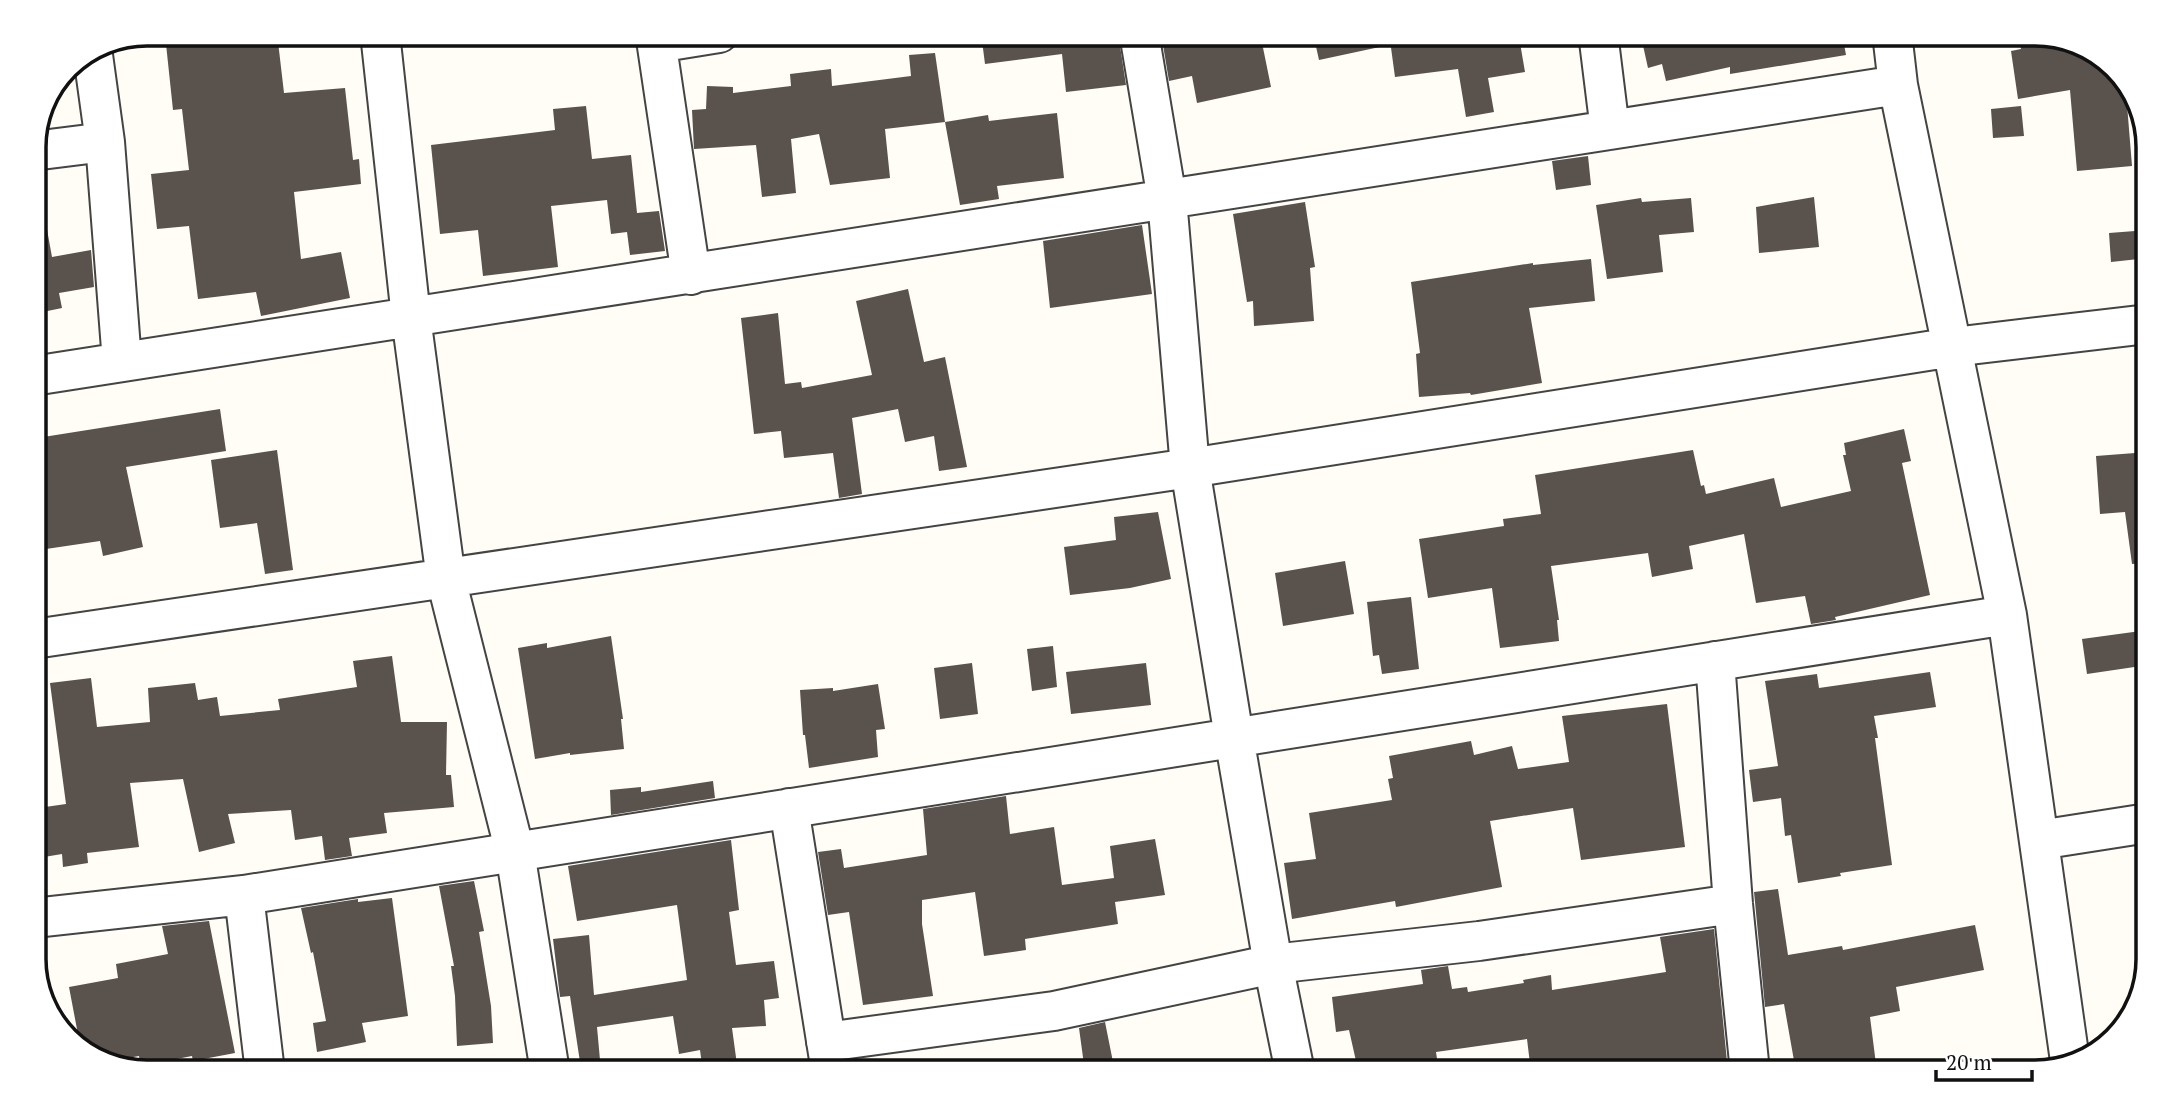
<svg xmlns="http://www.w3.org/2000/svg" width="2181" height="1105" font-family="'PT Serif',serif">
	<rect width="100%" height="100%" fill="#fffdf5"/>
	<!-- building -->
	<path fill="#5a524d" d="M277 33 284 93 345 88 353 160 359 159 361 184 294 192 301 259 341 252 350 298 261 316 256 292 198 299 189 226 157 229 151 174 189 170 182 109 173 110 166 44Z
		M981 33H1118L1126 85 1066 92 1062 54 985 64Z
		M1161 33H1260L1271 87 1197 103 1192 76 1169 81Z
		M1313 33H1388L1389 45 1319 60Z
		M1389 33H1481L1483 44 1519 37 1525 72 1488 78 1494 112 1466 117 1458 69 1395 77Z
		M1678 33H1842L1846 55 1730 74V67L1666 81 1662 64 1648 68 1642 41Z
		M2018 33H2034L2084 45 2125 80 2132 166 2077 171 2070 90 2018 99 2011 51 2021 49Z
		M935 53 945 122 885 129 890 178 830 185 819 134 791 139 796 193 762 197 756 145 694 149 692 110 706 109 707 86 733 87V93L791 86 790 74 831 69 832 86 911 76 909 55Z
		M586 106 592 159 631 155 637 213 659 211 665 251 630 255 627 232 611 234 607 200 551 206 558 267 483 276 478 230 440 234 431 145 555 130 553 109Z
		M2021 106 2024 136 1993 138 1991 109Z
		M1057 113 1064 178 997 186 999 199 960 205 945 122 988 115 989 121Z
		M1588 156 1591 185 1556 190 1552 161Z
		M1814 197 1819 247 1759 253 1756 207Z
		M1641 198 1642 202 1691 198 1694 232 1659 235 1663 272 1607 279 1596 205Z
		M1305 202 1315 267 1310 268 1314 321 1254 326 1253 301 1247 302 1233 214Z
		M46 224 52 257 91 250 94 287 59 293 62 308 33 314V226Z
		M1142 225 1152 294 1050 308 1043 241Z
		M2148 230V258L2111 262 2109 233Z
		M1591 259 1595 301 1529 308 1542 383 1471 395 1470 393 1419 397 1416 354 1420 353 1411 282 1533 263V265Z
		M908 289 924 362 945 357 967 467 939 471 934 436 905 442 898 409 852 418 862 494 839 498 833 453 784 458 781 431 754 434 741 318 778 313 785 384 801 382 802 388 872 375 856 301Z
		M220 409 226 451 126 467 143 547 103 556 100 541 46 549V542L33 544V494L45 492 37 438Z
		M1904 429 1911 461 1902 463 1930 595 1835 617 1836 620 1811 624 1805 596 1756 603 1744 534 1689 546 1693 569 1652 577 1648 553 1551 566 1559 620H1557L1559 641 1500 648 1492 588 1428 598 1419 539 1504 526 1503 519 1541 514 1535 475 1693 450 1701 486 1704 485 1706 494 1774 478 1781 507 1851 491 1843 455H1846L1844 443Z
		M277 450 293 570 265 574 257 523 220 528 211 460Z
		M2148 452V563L2132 564 2125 512 2100 514 2096 456Z
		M1158 512 1171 579 1130 588 1070 595 1064 547 1116 540 1114 517Z
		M1345 561 1354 614 1283 626 1275 573Z
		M1411 597 1419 669 1382 674 1379 655 1373 656 1367 602Z
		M2148 630V665L2087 674 2082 639Z
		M611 636 623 719H621L624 749 570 755V753L535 759 518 648 547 643V648Z
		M1053 646 1057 687 1032 691 1027 649Z
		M392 656 401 722H447L446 775H451L454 807 384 813 387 833 349 838 352 856 325 860 322 836 295 840 291 810 228 814 235 843 199 852 183 779 130 783 139 847 87 853 88 863 63 867 62 854 44 857 38 808 66 804 50 683 91 678 97 727 150 722 148 688 195 683 198 700 217 697 220 716 280 710 278 699 357 687 353 661Z
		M972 663 978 714 940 719 934 668Z
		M1146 663 1151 705 1071 714 1066 672Z
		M1930 672 1936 707 1874 716 1878 738H1875L1892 865 1840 873 1841 876 1798 883 1791 835 1785 836 1781 798 1753 802 1749 770 1778 766 1765 681 1817 674 1819 688Z
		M878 684 885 729 876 730 878 757 809 768 805 735H803L800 690 833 688V691Z
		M1667 704 1685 847 1581 860 1573 808 1490 821 1502 887 1396 907 1395 901 1292 919 1284 863 1316 859 1309 813 1392 800 1388 779 1393 778 1389 756 1471 741 1474 755 1512 746 1518 769 1569 762 1562 716Z
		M713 781 715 798 611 815 610 790 641 787V792Z
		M1006 796 1010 834 1054 827 1062 885 1114 878 1110 846 1155 839 1165 895 1115 902 1118 924 1025 939 1026 950 984 956 975 892 922 900V924L933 996 863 1005 849 912 828 915 818 852 841 849 844 868 927 855 923 809Z
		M731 840 739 910 729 912 736 965 774 961 779 998 764 1000 766 1026 732 1028 738 1072H703L700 1050 679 1054 673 1016 597 1027 600 1060 580 1062 570 996 560 997 553 939 589 935 594 995 687 980 677 905 577 921 568 866Z
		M474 881 484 931 479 932 491 1006 493 1043 457 1046 455 996 451 966H454L439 886Z
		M1778 889 1788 955 1842 946 1843 950 1975 925 1984 970 1896 987 1900 1011 1870 1017 1877 1072H1796L1784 1004 1765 1007 1755 902 1754 892Z
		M392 898 408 1016 362 1023 366 1042 317 1052 313 1023 326 1021 313 952 311 953 301 908 358 899V902Z
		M209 921 235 1053 193 1061 192 1056 141 1066 139 1056 106 1062 97 1060 80 1045 69 987 118 978 116 964 168 954 162 926Z
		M1714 929 1728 1072H1633L1632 1062 1575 1070 1576 1072H1531L1527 1039 1436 1052 1439 1072H1369L1366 1059 1356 1061 1349 1030 1336 1032 1332 997 1423 984 1421 970 1448 966 1452 989 1467 987 1468 992 1524 983 1523 980 1551 975 1552 990 1666 972 1660 937Z
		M1105 1022 1115 1072H1085L1079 1028Z"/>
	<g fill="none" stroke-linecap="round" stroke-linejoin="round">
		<defs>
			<path id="minor" d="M380 33 411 317 446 579 515 852 550 1072
				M655 33 691 275
				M1139 33 1167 199 1190 468 1234 737 1273 964 1295 1072
				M1598 33 1610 130
				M1892 33 1898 85 2007 615 2070 1061
				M657 43 719 33
				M93 55 105 142 122 362
				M33 151 105 142
				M33 376 1898 85
				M34 639 1190 468 1953 347 2148 324
				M1715 661 1733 904 1750 1072
				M789 808 831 1072
				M2039 840 2148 823
				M244 895 265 1072
				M34 918 244 895 2007 615
				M826 1042 1054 1011 1273 964 1479 941 1733 904"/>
		</defs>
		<!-- minor casing -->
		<use href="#minor" stroke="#444" stroke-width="42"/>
		<!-- minor -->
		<use href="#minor" stroke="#fff" stroke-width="38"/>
	</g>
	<!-- crop -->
	<path d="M0 0H2181V1105H0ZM147 46H2035A101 101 0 0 1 2136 147V959A101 101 0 0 1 2035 1060H147A101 101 0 0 1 46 959V147A101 101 0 0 1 147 46Z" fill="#fff" fill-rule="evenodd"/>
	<path fill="none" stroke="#111" stroke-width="3.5" d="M147 46H2035A101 101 0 0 1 2136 147V959A101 101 0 0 1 2035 1060H147A101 101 0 0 1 46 959V147A101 101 0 0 1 147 46Z"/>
	<!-- scale -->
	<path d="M1936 1070v10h96v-10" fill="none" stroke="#111111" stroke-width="3.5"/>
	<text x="1946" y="1070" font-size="21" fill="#111111" stroke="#ffffff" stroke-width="5" paint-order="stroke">20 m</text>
</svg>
